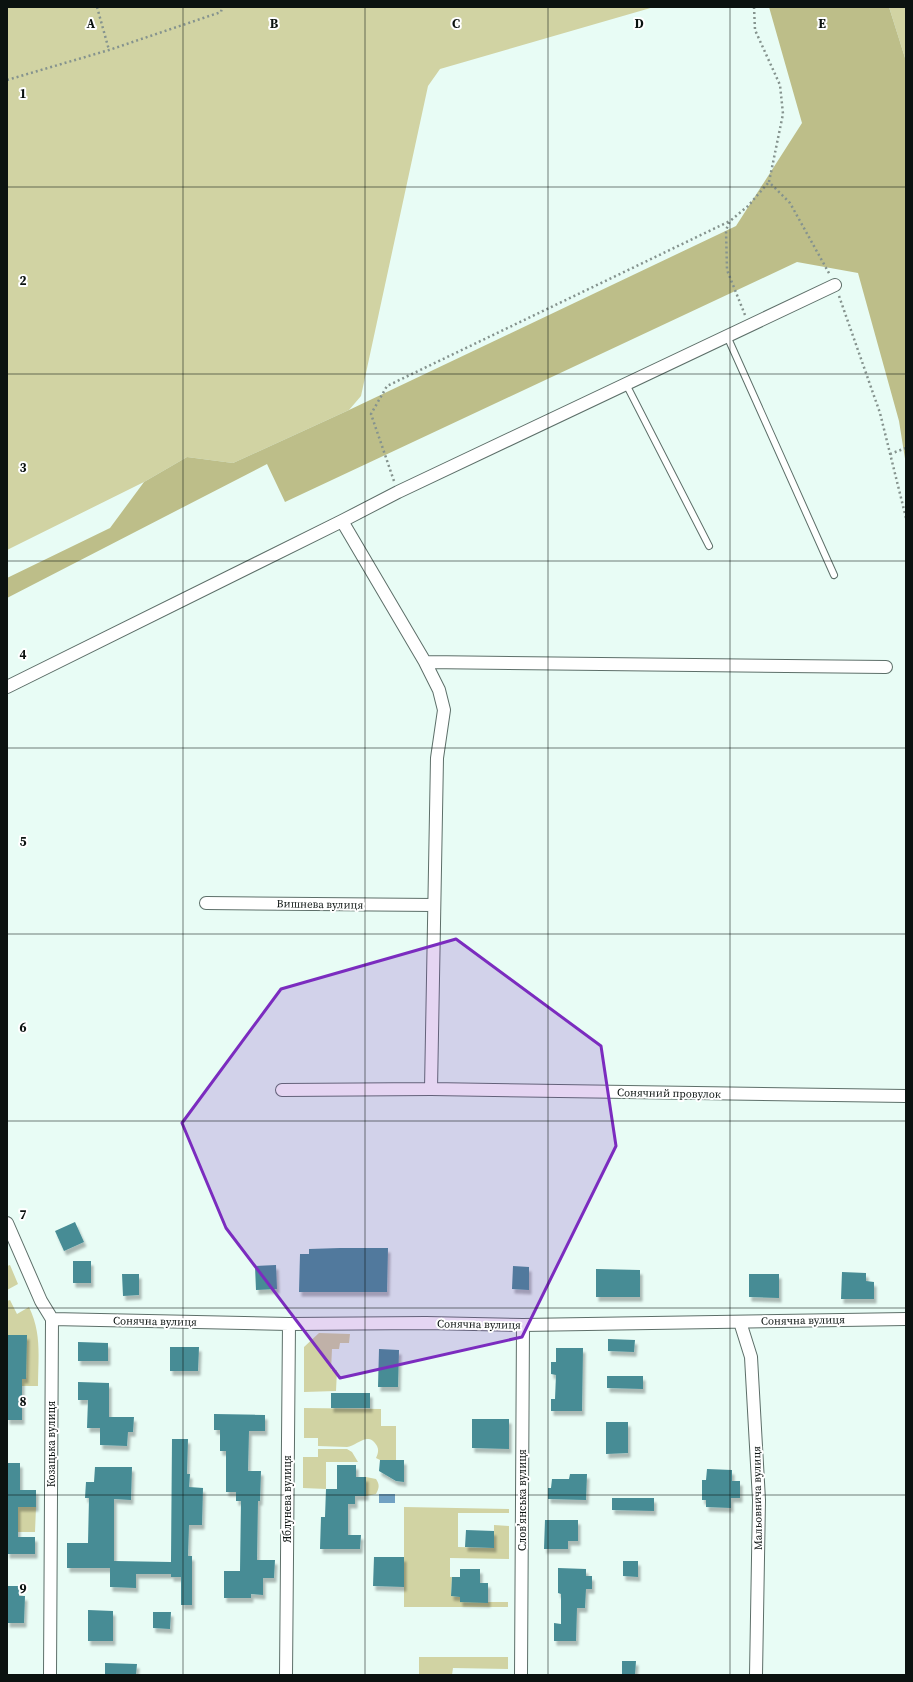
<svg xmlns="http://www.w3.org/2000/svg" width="913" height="1682" font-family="'Source Serif 4',serif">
	<defs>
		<filter id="shadow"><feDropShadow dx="2.5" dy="4.5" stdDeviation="1" flood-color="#0004"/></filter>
	</defs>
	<rect width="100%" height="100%" fill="#e8fcf5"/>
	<!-- green -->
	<path fill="#d1d3a3" d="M7 7H654L440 69 428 86 361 396 349 410 233 463 187 457 144 482 7 550Z
		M889 7H906V61Z
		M10 1265 18 1284 7 1290V1266Z
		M10 1300 17 1314 29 1307C42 1334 38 1357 38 1386H7V1301Z
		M319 1333 350 1334 349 1343H340L339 1349H332L331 1370H337L336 1391 304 1392V1347Z
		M304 1408 381 1409V1426H396V1460H380L376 1458C378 1454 379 1450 377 1446 368 1430 357 1446 347 1447 337 1447 328 1446 318 1446V1438H304Z
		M318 1449H347L352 1452 358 1462H326V1489L303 1488V1457H318Z
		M366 1477 376 1479C380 1485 379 1488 376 1494L366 1496Z
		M18 1507H36L35 1532H7V1525H18Z
		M404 1507 509 1509V1513H458V1547L494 1548V1525L509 1526V1559L450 1558V1577H452L451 1596 460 1597V1602H508V1607H404Z
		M419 1657H508V1669L453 1668 452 1675H419Z"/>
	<!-- forest -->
	<path fill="#bdbe89" d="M769 7H889L906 61V465L899 421 858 273 797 262 285 502 267 464 7 598V578L110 528 144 482 187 457 233 463 349 410 736 226 802 123Z"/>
	<!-- water -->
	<path fill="#71a2c3" d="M379 1494H395V1503H379Z"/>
	<!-- building -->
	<path fill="#468c95" filter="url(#shadow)" d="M75 1222 84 1242 64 1251 55 1231Z
		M340 1248H388L387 1292H299L300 1254H309V1249Z
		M73 1261H91V1283H73Z
		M276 1265 277 1289 256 1290 255 1266Z
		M513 1266 529 1267V1290L512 1289Z
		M596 1269 640 1270V1297H596Z
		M842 1272 866 1273V1281L874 1282V1299H841Z
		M122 1274H139V1295L123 1296Z
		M749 1274H779V1298L749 1297Z
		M7 1335H27L26 1379H22V1420H7Z
		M608 1339 635 1340 634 1352 608 1351Z
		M78 1342 108 1343V1361H78Z
		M170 1347H199L198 1371H170Z
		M556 1348H583L582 1411H551V1399H555L556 1375 551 1374V1362H556Z
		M379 1349 399 1350 398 1387H378Z
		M607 1376H643V1389L607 1388Z
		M78 1382 109 1383V1417H134L133 1432H128L127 1446 100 1445V1428H87L88 1400H78Z
		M331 1393H370V1408H331Z
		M214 1414 265 1415V1431H249L248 1471H261L260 1501H258L257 1560H275L274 1578H263V1595L251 1594V1598H224V1571H240L241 1501H236V1492H226V1451H220V1430H214Z
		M472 1419H509V1449L472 1448Z
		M606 1422H628V1453L606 1454Z
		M172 1439H188L187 1474H190L189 1487 203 1488 202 1525H189L188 1556H192V1605H181V1577H171V1574H136V1588L110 1587V1568H67V1543H88L89 1498H85L86 1482H94L95 1467H132L131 1500 114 1499V1561L171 1562Z
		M380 1460H404V1482L396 1481 379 1471Z
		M7 1463H20V1490H36V1507H18V1537H35V1554H7Z
		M337 1465H356V1477H366V1496H355V1504H348V1535H361L360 1549H320L321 1517H325L326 1489H337Z
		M707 1469 732 1470V1481H740V1498H731V1508L706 1507V1500H702V1480H706Z
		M570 1474H587L586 1500 548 1499V1488H551L552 1479H569Z
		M612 1498H654V1511L612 1510Z
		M545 1520H578V1541H568V1549H544Z
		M466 1530 494 1531V1548L465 1547Z
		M374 1557H404V1587L373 1586Z
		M623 1561H638V1577L623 1576Z
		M558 1568 586 1569V1576H592V1589H586L585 1608H577L576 1641H554V1623L561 1624V1594L558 1593Z
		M460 1569H480V1583H488V1603L460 1602V1597L451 1596 452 1577H460Z
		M7 1586H19V1596H25L24 1623H7Z
		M88 1610 113 1611V1641H88Z
		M153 1612H171L170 1629 153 1628Z
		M622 1661H636L635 1675H622Z
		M105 1663 137 1664 136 1675H105Z"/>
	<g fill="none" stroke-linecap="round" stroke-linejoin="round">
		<defs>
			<path id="service" d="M727 336 834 575
				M626 384 709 546"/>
			<path id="minor" d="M342 521 425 662 439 690 444 710 437 758 431 1089
				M425 662 886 667
				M7 687 342 521 398 492 835 285
				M206 903 434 905
				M282 1090 431 1089 906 1096
				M7 1223 41 1301 52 1319 50 1675
				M52 1319 289 1324 426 1323 523 1325 906 1319
				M740 1322 751 1357 759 1500 756 1675
				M286 1675 289 1324
				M521 1675 523 1325"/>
		</defs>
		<!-- service casing -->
		<use href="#service" stroke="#5d6f69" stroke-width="8"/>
		<!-- minor casing -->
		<use href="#minor" stroke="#5d6f69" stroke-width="14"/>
		<!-- path -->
		<path stroke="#85938e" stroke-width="2.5" stroke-dasharray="2 3" stroke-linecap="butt" d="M97 7 109 50
			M754 7 755 30 780 85 783 114 769 182 790 203 830 275
			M7 80 109 50 221 12 222 7
			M839 296 880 413 906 518
			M745 315 727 270 726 230 730 221 748 206 769 182
			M890 454 906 448
			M394 481 371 414 387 386 730 221"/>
		<!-- service -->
		<use href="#service" stroke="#fff" stroke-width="6"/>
		<!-- minor -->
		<use href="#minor" stroke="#fff" stroke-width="12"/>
	</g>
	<!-- marked area -->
	<path fill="#7b2cbf" fill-opacity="0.2" stroke="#7b2cbf" stroke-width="3" stroke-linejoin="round" d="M456 939 601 1046 616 1146 522 1337 340 1378 226 1228 182 1123 281 989Z"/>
	<!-- grid -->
	<path fill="none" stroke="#0b1210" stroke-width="1" stroke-opacity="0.55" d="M183 7V1675M365 7V1675M548 7V1675M730 7V1675M7 187H906M7 374H906M7 561H906M7 748H906M7 934H906M7 1121H906M7 1308H906M7 1495H906"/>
	<g text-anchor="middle" stroke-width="4" stroke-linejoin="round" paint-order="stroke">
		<!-- street labels -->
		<g font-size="11" fill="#0b1210" stroke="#fff">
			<text transform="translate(320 904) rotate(1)" y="4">Вишнева вулиця</text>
			<text transform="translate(669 1093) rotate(1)" y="4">Сонячний провулок</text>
			<text transform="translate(803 1320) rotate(-1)" y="4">Сонячна вулиця</text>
			<text transform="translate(155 1321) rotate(1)" y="4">Сонячна вулиця</text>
			<text transform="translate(479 1324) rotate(1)" y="4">Сонячна вулиця</text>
			<text transform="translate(51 1444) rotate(-90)" y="4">Козацька вулиця</text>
			<text transform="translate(757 1498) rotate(-91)" y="4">Мальовнича вулиця</text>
			<text transform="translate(287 1499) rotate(-90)" y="4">Яблунева вулиця</text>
			<text transform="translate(522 1500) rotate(-90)" y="4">Словʼянська вулиця</text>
		</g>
	</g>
	<g font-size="13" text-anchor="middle" font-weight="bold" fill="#0b1210" stroke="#fff" stroke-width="4" stroke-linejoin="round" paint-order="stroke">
		<text x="91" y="28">A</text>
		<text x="274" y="28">B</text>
		<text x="456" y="28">C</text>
		<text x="639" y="28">D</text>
		<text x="822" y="28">E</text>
		<text x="23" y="98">1</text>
		<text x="23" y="285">2</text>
		<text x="23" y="472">3</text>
		<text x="23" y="659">4</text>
		<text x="23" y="846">5</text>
		<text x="23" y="1032">6</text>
		<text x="23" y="1219">7</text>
		<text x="23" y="1406">8</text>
		<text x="23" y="1593">9</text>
	</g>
	<!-- border -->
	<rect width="913" height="1682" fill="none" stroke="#0b1210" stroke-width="16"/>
</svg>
